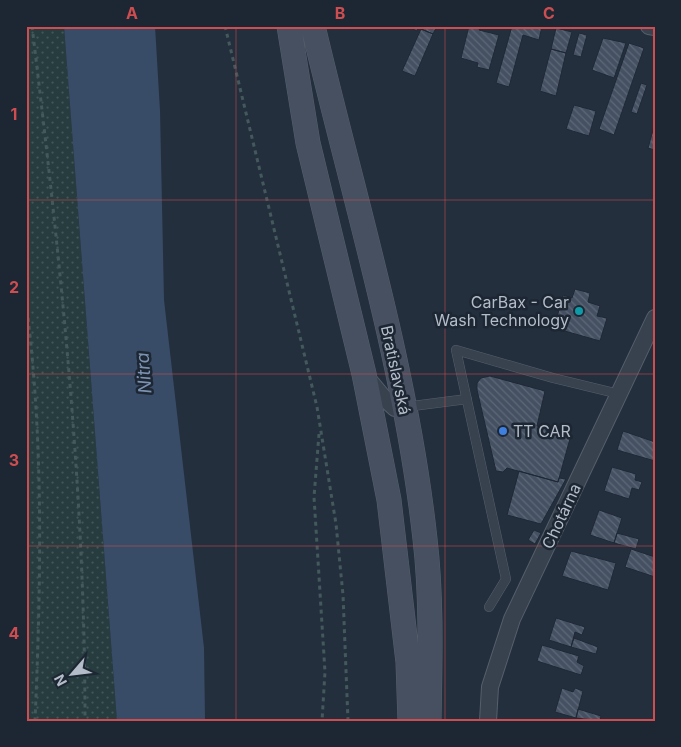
<svg xmlns="http://www.w3.org/2000/svg" width="681" height="747" font-family="Inter,sans-serif">
	<defs>
		<pattern id="grass-dots" width="8" height="8" patternUnits="userSpaceOnUse" patternTransform="scale(1.25)"><rect width="8" height="8" fill="#263c3f"/><path d="M2 2h.1M6 6h.1" fill="none" stroke="#435659" stroke-width="1.8" stroke-linecap="round"/></pattern>
		<pattern id="building-back-hatch" width="6" height="6" patternUnits="userSpaceOnUse" patternTransform="scale(1.25)"><rect width="6" height="6" fill="#455162"/><path d="M-1 5l2 2M0 0l6 6M5-1l2 2" fill="none" stroke="#5d6877"/></pattern>
	</defs>
	<rect width="100%" height="100%" fill="#242f3e"/>
	<!-- grass -->
	<path fill="url(#grass-dots)" d="M26 26H64L117 721H26Z"/>
	<!-- water -->
	<path fill="#394c67" d="M64 26H155L160 111 164 300 204 648 205 721H117Z"/>
	<!-- building -->
	<path fill="url(#building-back-hatch)" stroke="#1f2835" d="M406 26H419L417 31Z
		M422 26H437L433 34 421 29Z
		M469 26H480L479 30 499 35 489 70 477 67 478 63 461 58Z
		M512 26H542L539 40 523 35 509 87 496 83Z
		M556 28 572 32 566 53 551 49Z
		M421 29 433 34 415 76 402 71Z
		M579 33 587 35 581 57 573 55Z
		M603 38 626 43 614 78 592 70Z
		M629 43 644 48 614 135 599 129Z
		M551 49 566 53 556 96 540 91Z
		M641 83 647 85 637 114 631 112Z
		M574 105 596 111 589 136 566 129Z
		M655 123V150L648 148Z
		M575 289 590 293 588 302 600 306 597 316 607 318 600 341 554 328 563 295 572 298Z
		M490 376 545 391 537 426 571 435 558 482 507 468 503 472 496 471 477 390V383L481 378Z
		M623 431 655 442V461L617 450Z
		M612 467 636 474 635 480 642 482 639 490 632 488 629 499 604 491Z
		M519 471 558 482 559 478 566 479 541 524 507 515Z
		M599 510 622 518 614 543 590 535Z
		M534 530 541 533 535 544 528 540Z
		M617 533 639 539 636 549 614 543Z
		M631 549 655 557V577L625 567Z
		M571 551 616 563 608 590 562 576Z
		M556 618 585 627 582 635 575 632 571 647 549 640Z
		M574 638 598 647 596 654 571 647Z
		M542 645 579 656 577 662 584 666 581 675 537 661Z
		M562 688 573 692 575 688 583 691 576 718 555 712Z
		M578 709 601 716 600 721 576 718Z"/>
	<g fill="none" stroke-linecap="round" stroke-linejoin="round">
		<defs>
			<path id="lane" d="M405 407 467 399
				M489 607 506 579 456 350 553 378 619 394"/>
			<path id="street" d="M649 26 655 27
				M367 378 383 397 395 408 405 407
				M488 721 490 687 512 619 655 318"/>
			<path id="secondary" d="M289 26 308 143 364 374 389 500 408 662 410 721
				M313 26C353 196 406 365 425 539 432 599 430 661 429 721"/>
		</defs>
		<!-- lane casing -->
		<use href="#lane" stroke="#565f6c" stroke-width="10"/>
		<!-- street casing -->
		<use href="#street" stroke="#565f6c" stroke-width="18"/>
		<!-- secondary casing -->
		<use href="#secondary" stroke="#565f6c" stroke-width="25"/>
		<!-- path -->
		<path stroke="#44595c" stroke-width="3" stroke-dasharray="4 4" stroke-linecap="butt" d="M32 26C60 257 85 488 85 721
			M225 26 317 407 336 524 343 595 348 721
			M26 302C44 440 41 582 35 721
			M319 434 314 497 325 672 322 721"/>
		<!-- lane -->
		<use href="#lane" stroke="#38414e" stroke-width="9"/>
		<!-- street -->
		<use href="#street" stroke="#38414e" stroke-width="16"/>
		<!-- secondary -->
		<use href="#secondary" stroke="#465061" stroke-width="24"/>
	</g>
	<!-- grid -->
	<path fill="none" stroke="#ce4d50" stroke-width="1" stroke-opacity="0.55" d="M236 26V721M445 26V721M26 200H655M26 374H655M26 546H655"/>
	<!-- markers -->
	<circle fill="#0f9aa8" stroke="#1d2633" stroke-width="2" cx="579" cy="311" r="5"/>
	<circle fill="#3f7fe0" stroke="#1d2633" stroke-width="2" cx="503" cy="431" r="5"/>
	<g text-anchor="middle" stroke-width="5" stroke-linejoin="round" paint-order="stroke">
		<!-- poi labels -->
		<g font-size="16" fill="#b4bcc9" stroke="#1d2633" text-anchor="end">
			<text x="569" y="308">CarBax - Car<tspan x="569" dy="18">Wash Technology</tspan></text>
			<text x="513" y="437" text-anchor="start">TT CAR</text>
		</g>
		<!-- street labels -->
		<g font-size="16" fill="#b4bcc9" stroke="#1d2633">
			<text transform="translate(396 370) rotate(78)" y="6">Bratislavská</text>
			<text transform="translate(561 516) rotate(-65)" y="6">Chotárna</text>
		</g>
		<!-- water labels -->
		<g font-size="18" font-style="italic" fill="#7c92b1" stroke="#1d2633">
			<text transform="translate(144 373) rotate(-94)" y="6">Nitra</text>
		</g>
	</g>
	<!-- border -->
	<rect width="681" height="747" fill="none" stroke="#1d2633" stroke-width="55"/>
	<!-- north arrow -->
	<g transform="translate(72 674) rotate(242)" stroke="#1d2633" stroke-width="4" paint-order="stroke">
	<path d="M0-4L9 19L0 12L-9 19Z" fill="#b4bcc9"/>
	<text y="-8" font-size="14" font-weight="bold" text-anchor="middle" fill="#b4bcc9">N</text>
	</g>
	<rect x="28" y="28" width="626" height="692" fill="none" stroke="#ce4d50" stroke-width="2"/>
	<g font-size="16" text-anchor="middle" font-weight="bold" fill="#ce4d50">
		<text x="132" y="19">A</text>
		<text x="340" y="19">B</text>
		<text x="549" y="19">C</text>
		<text x="14" y="120">1</text>
		<text x="14" y="293">2</text>
		<text x="14" y="466">3</text>
		<text x="14" y="639">4</text>
	</g>
</svg>
